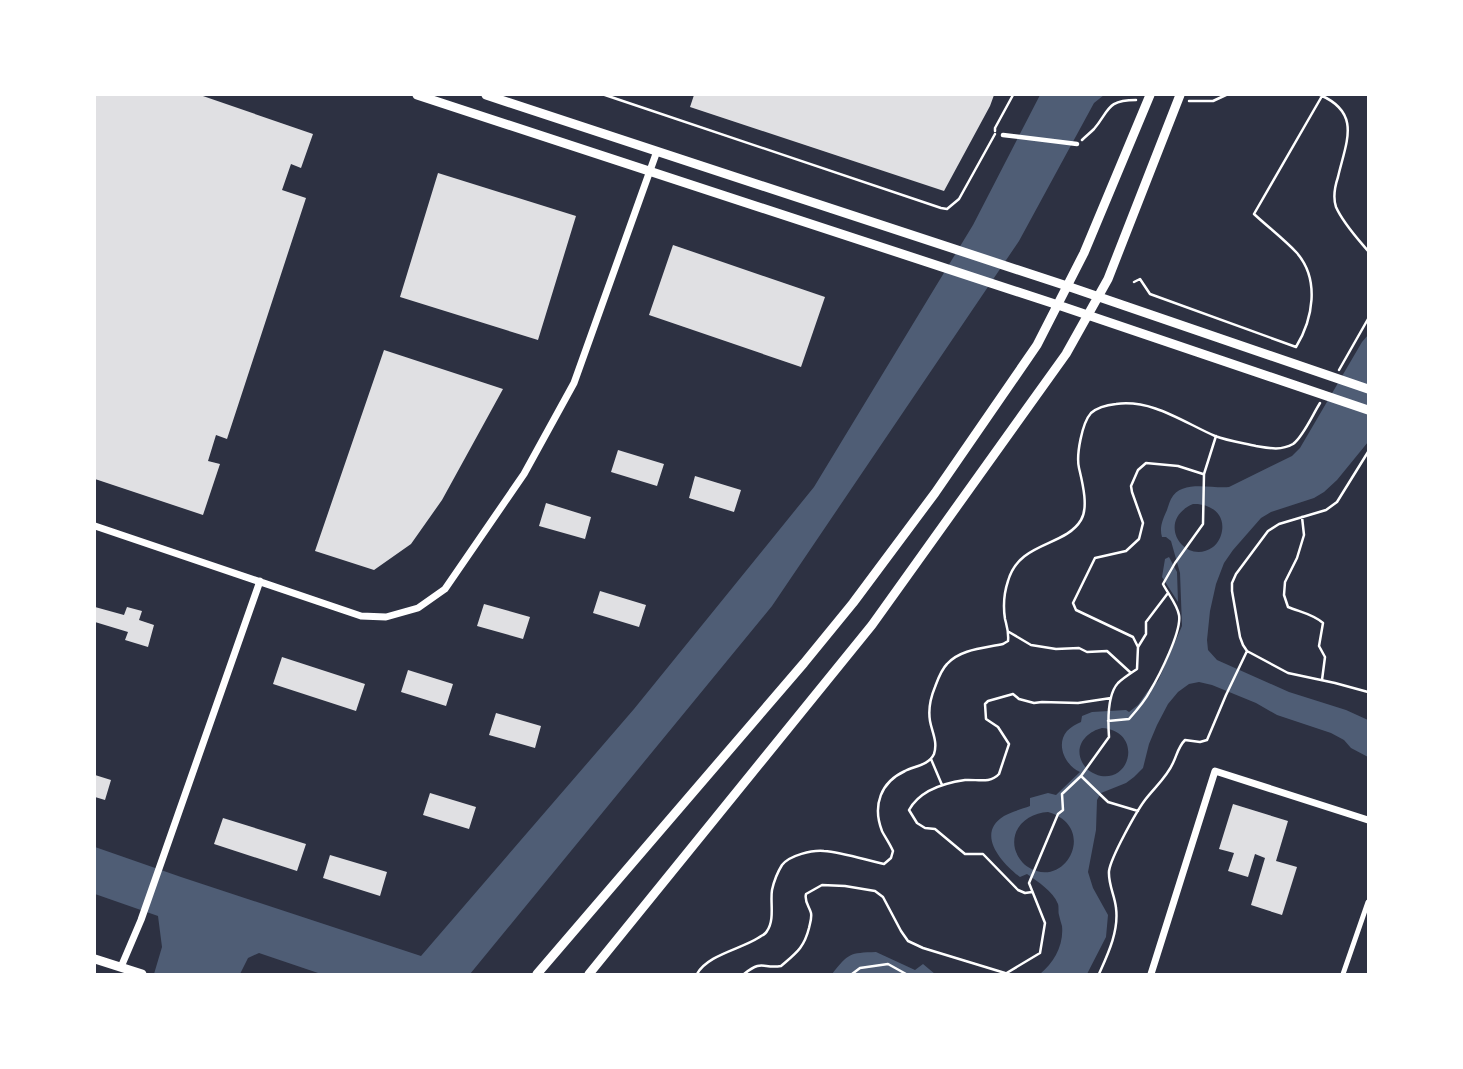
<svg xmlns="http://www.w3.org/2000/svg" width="1463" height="1069" font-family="Helvetica,sans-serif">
	<rect width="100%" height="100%" fill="#2d3142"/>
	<!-- water -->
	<path fill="#4f5d75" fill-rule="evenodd" d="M1040 95H1104L1094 103 1019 241 772 606 470 974H321L259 953 248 958 240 974H154L162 947 158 916 95 894V847L181 877 421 956 634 709 814 487 973 225Z
		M1368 335V442L1337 480 1324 492 1314 498 1271 512 1261 518 1233 550 1224 563 1216 584 1210 611 1207 640 1208 650 1217 660 1289 692 1346 710 1368 720V757L1351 748 1344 740 1331 733 1277 715 1256 703 1212 685 1199 682 1189 684 1178 692 1168 704 1157 725 1149 744 1143 768 1134 777 1126 783 1101 793 1097 800 1096 830 1088 872 1093 888 1108 915 1106 937 1087 974H1040C1054 963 1064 945 1062 926 1061 923 1060 919 1059 915 1058 912 1059 907 1058 904 1053 891 1038 882 1027 874L1020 877C1002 863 975 834 1004 816 1011 812 1022 809 1030 806V798L1048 793 1056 795 1080 772C1066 766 1055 745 1067 731 1071 727 1076 724 1081 722L1082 716 1092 712 1126 710 1129 712 1138 705 1147 692 1158 681 1182 626 1180 573 1171 541 1166 537H1162C1159 527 1163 519 1167 510 1168 507 1169 503 1171 499 1181 479 1212 489 1229 487L1292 456 1300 448 1362 342ZM1193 504C1209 503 1225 513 1222 531 1221 537 1218 543 1213 547 1185 567 1154 521 1193 504ZM1102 728C1142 731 1132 781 1101 776 1093 774 1086 770 1082 762 1074 746 1086 732 1102 728ZM1048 812C1099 827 1065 891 1028 867 1022 863 1017 856 1015 849 1010 827 1029 813 1048 812Z
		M1169 557 1177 572 1178 602 1162 577 1165 559Z
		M876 952 915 970 923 964 935 974H832C849 953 849 953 876 952Z"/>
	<!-- building -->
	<path fill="#e0e0e3" d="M95 95H200L313 134 301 168 291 164 282 190 306 198 227 439 216 435 208 461 220 464 203 515 95 479Z
		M694 95H994L990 106 944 191 690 107Z
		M438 173 576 216 538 340 400 297Z
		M673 245 825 297 801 367 649 315Z
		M384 350 503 389 442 500 411 544 374 570 315 551Z
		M618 450 664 464 657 486 611 472Z
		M695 476 741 490 734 512 689 498Z
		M546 503 591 517 585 539 539 526Z
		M600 591 646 605 639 627 593 613Z
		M484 604 530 617 523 639 477 626Z
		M95 607 124 615 127 607 142 611 139 620 154 625 148 647 125 640 128 632 95 622Z
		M282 657 365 684 356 711 273 684Z
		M408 670 453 684 446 706 401 692Z
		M496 713 541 726 535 748 489 735Z
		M95 775 111 780 105 800 95 797Z
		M430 793 476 807 469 829 423 815Z
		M1233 804 1288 821 1276 861 1297 867 1282 915 1251 905 1265 858 1255 854 1248 877 1228 871 1234 853 1219 849Z
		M223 818 306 844 297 871 214 844Z
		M330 855 387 872 380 896 323 878Z"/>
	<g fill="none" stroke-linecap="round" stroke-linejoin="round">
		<!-- path -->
		<path stroke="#fff" stroke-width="2.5" d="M605 95 941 208 947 209 959 199 995 134
			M1320 95C1362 113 1346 142 1338 177 1335 186 1333 198 1336 207 1343 223 1357 238 1368 251
			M1189 101H1213L1226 95
			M995 131V128L1013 95
			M1082 140C1086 136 1090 133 1094 129 1110 110 1106 100 1136 100
			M1134 282 1140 279 1150 294 1296 347C1313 319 1320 280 1297 253 1284 239 1268 227 1254 214L1322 96
			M1339 370 1368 319
			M1368 452 1337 502 1326 510 1279 524 1268 531 1236 574 1232 583V591L1240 637 1243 645 1247 651 1288 673 1335 683 1368 692
			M1302 517 1304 535 1297 558 1285 582 1284 595 1288 607C1300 612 1313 614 1323 623L1319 646 1325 657 1322 680
			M1009 632 1031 645 1056 649 1079 648 1087 652 1107 651 1131 673
			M1138 647 1133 637 1076 610 1073 603 1095 558 1126 551 1139 539 1143 523 1132 492 1131 486 1138 470 1146 463 1178 466 1203 474
			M1108 721 1129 719C1137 710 1145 701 1150 691 1159 676 1182 631 1179 615 1177 604 1168 594 1163 584L1175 563 1203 524 1204 474 1216 436
			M931 759 942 785
			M1081 776 1108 802 1138 811
			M1032 892 1025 893 1018 890 983 854H965L935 829 925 828 917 823 909 810C920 790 944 783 965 780 977 779 990 784 999 774L1009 744 998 727 986 719 985 704 988 701 1013 694 1019 699 1034 703 1042 702 1078 703 1111 698
			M697 974C707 955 741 949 758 938 761 936 766 934 767 931 775 920 770 902 772 890 774 881 777 873 782 865 790 855 812 850 824 851 841 852 866 860 884 864L891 858 893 851C890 844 885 837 882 831 872 805 881 782 905 771 915 766 929 765 934 754 938 742 932 732 930 721 928 709 930 699 935 687 938 679 941 670 947 664 960 649 985 648 1003 644L1008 641C1009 632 1007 627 1005 619 1003 606 1004 593 1008 581 1019 541 1065 547 1081 520 1089 507 1082 481 1079 468 1076 455 1082 423 1091 413 1098 407 1107 405 1116 404 1152 399 1183 422 1215 436 1228 441 1243 443 1256 446 1268 448 1281 451 1293 444 1303 437 1313 414 1320 403
			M744 974C763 959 762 969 781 966 796 953 804 948 809 928 810 923 812 918 811 913 809 906 804 901 806 894L822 885 845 886 875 891 883 897 901 931 908 941 923 948 1005 973
			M852 974 860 968 888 964 906 974
			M1005 974 1040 953 1045 923 1029 883 1058 814 1063 810 1062 794 1081 776 1109 737C1108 723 1107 695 1118 683 1123 678 1131 673 1137 669L1138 647 1146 634V622L1168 593
			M1099 974C1108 954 1119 931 1116 908 1115 896 1108 884 1109 871 1111 857 1136 812 1145 800 1154 788 1167 777 1173 763 1177 755 1178 747 1185 740L1200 742 1207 740 1226 695 1247 651"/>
		<!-- pedestrian -->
		<path stroke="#fff" stroke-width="4.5" d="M1003 135 1077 144"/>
		<!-- minor -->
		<path stroke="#fff" stroke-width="5" d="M1343 974 1368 902"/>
		<!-- tertiary -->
		<path stroke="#fff" stroke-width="7" d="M95 526 361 616 386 617 418 608 445 589 524 474 574 383 657 151
			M121 967 141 920 260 581
			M1151 974 1215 771 1368 820"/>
		<!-- primary -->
		<path stroke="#fff" stroke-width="9" d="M417 95 1058 305 1368 410
			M486 95 1067 286 1368 389
			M95 959 142 974
			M537 974 804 663 853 603 935 493 1037 345 1084 253 1150 95
			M589 974 872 625 1066 354 1108 279 1180 95"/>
	</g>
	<!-- border -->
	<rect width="1463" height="1069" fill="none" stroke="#ffffff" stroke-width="192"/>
</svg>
